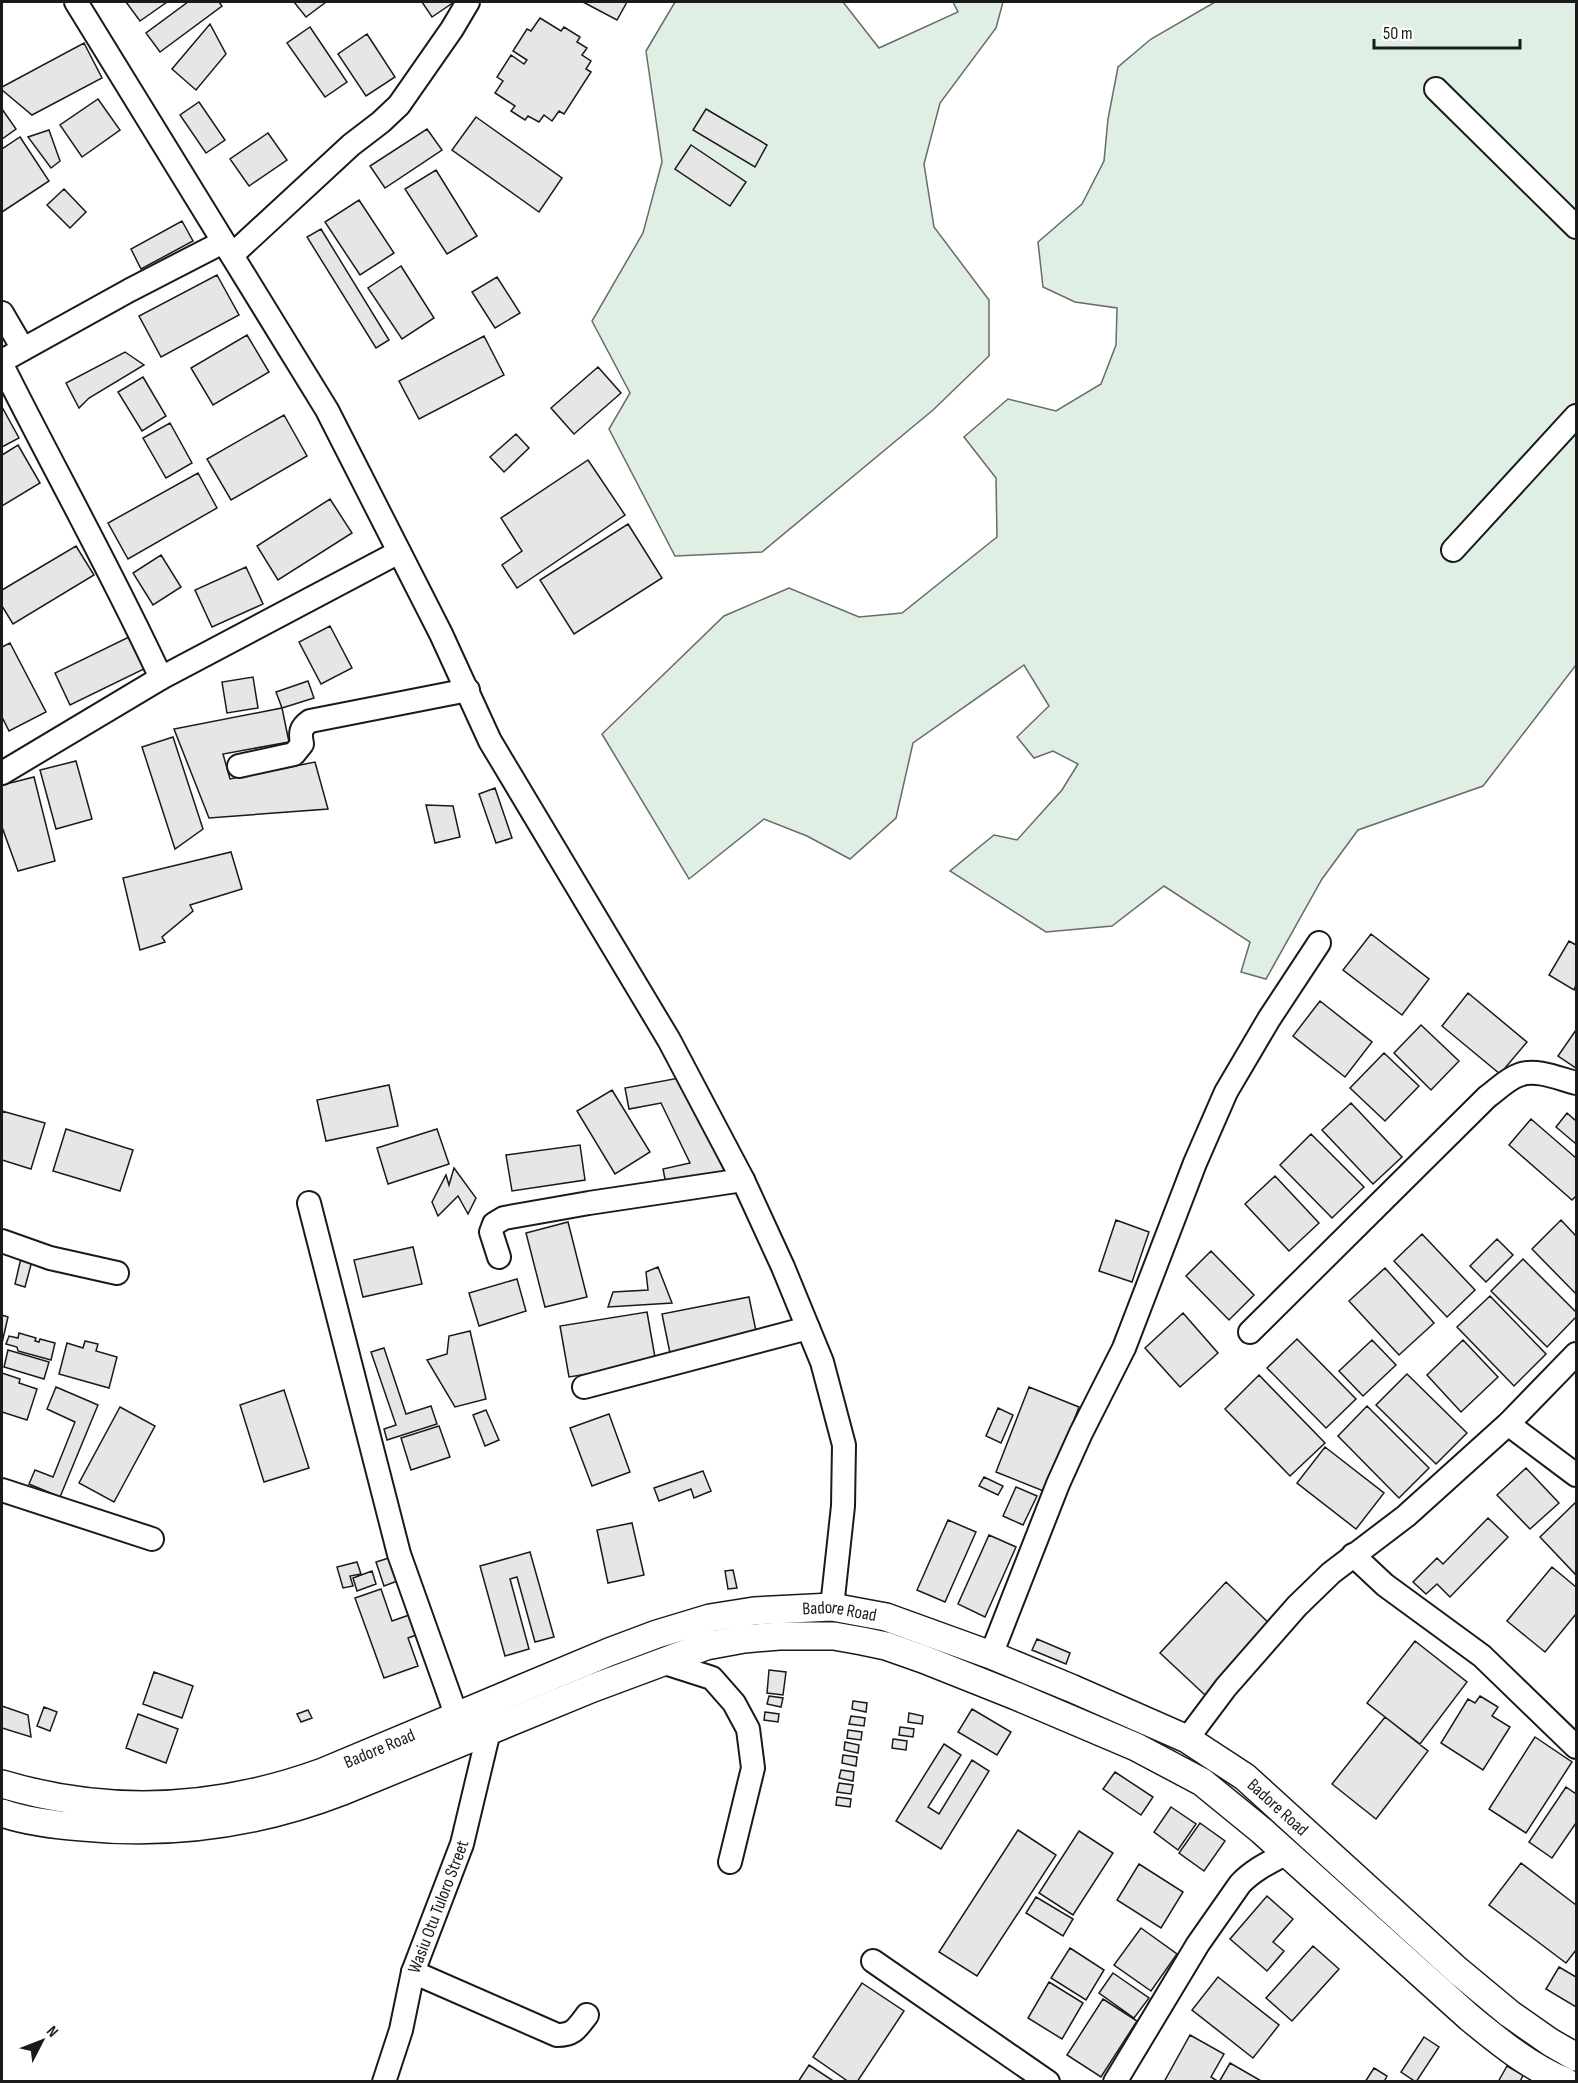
<svg xmlns="http://www.w3.org/2000/svg" width="1578" height="2083" font-family="'Sofia Sans Condensed',sans-serif">
	<rect width="100%" height="100%" fill="#fff"/>
	<!-- green -->
	<path fill="#e0efe3" stroke="#6a6a6a" stroke-width="1.5" d="M675 2H843L879 48 958 12 953 2H1003L996 28 940 103 924 164 934 227 989 300V356L933 410 762 552 675 556 609 429 630 393 592 321 643 233 662 162 646 51Z
		M1215 2H1576V665L1483 786 1358 830 1322 879 1266 979 1241 972 1250 942 1164 886 1112 926 1046 932 950 871 994 835 1017 840 1062 790 1078 764 1053 751 1034 758 1017 737 1049 706 1024 665 913 743 896 818 850 859 807 836 764 819 689 879 602 734 724 616 789 588 859 617 902 613 997 537 996 478 964 437 1008 399 1056 411 1101 384 1116 345 1117 308 1075 302 1043 287 1038 242 1082 204 1104 161 1108 119 1118 67 1151 39Z"/>
	<!-- building -->
	<path fill="#e6e6e6" stroke="#1a1a1a" stroke-width="1.5" d="M126 2H167L140 21Z
		M188 2H219L222 6 160 52 146 33Z
		M294 2H326L306 17Z
		M422 2H454L432 17Z
		M583 2H627L617 20Z
		M540 18 561 31 564 27 580 37 577 42 587 48 582 55 591 61 586 69 591 72 564 114 559 111 552 121 544 115 539 122 528 116 525 120 511 111 515 106 495 93 503 81 497 77 511 55 524 64 527 60 513 51 527 29 531 31Z
		M210 24 226 54 196 90 172 69Z
		M310 27 347 82 325 97 287 43Z
		M367 34 395 77 366 96 338 54Z
		M84 43 102 78 32 115 2 90V87Z
		M98 99 120 130 82 157 60 125Z
		M199 102 225 140 206 153 180 115Z
		M2 109 16 129 2 139Z
		M706 109 767 145 755 167 693 130Z
		M476 117 562 178 539 212 452 150Z
		M427 129 442 150 385 188 370 166Z
		M49 130 60 161 51 168 28 137Z
		M268 133 287 160 249 186 230 159Z
		M20 137 49 181 2 212V149Z
		M691 145 746 182 730 206 675 169Z
		M436 170 477 236 447 254 405 189Z
		M64 189 86 212 70 228 47 205Z
		M359 200 394 253 360 275 325 222Z
		M182 221 193 241 141 269 131 249Z
		M321 229 389 340 376 348 307 237Z
		M401 266 434 318 402 339 368 288Z
		M217 275 239 315 161 357 139 316Z
		M497 277 520 313 495 328 472 292Z
		M247 335 269 372 213 405 191 368Z
		M484 336 504 375 419 419 399 381Z
		M125 352 144 365 89 398 79 408 66 383Z
		M598 367 621 393 574 434 551 408Z
		M143 377 166 416 142 431 118 392Z
		M2 407 19 438 2 447Z
		M284 415 307 456 231 500 207 459Z
		M170 423 192 463 166 478 143 438Z
		M516 434 529 448 504 472 490 457Z
		M18 445 40 483 2 506V455Z
		M588 460 625 515 517 588 502 565 522 551 501 518Z
		M198 473 217 508 128 559 108 523Z
		M330 499 352 533 278 580 257 546Z
		M628 524 662 578 574 634 540 580Z
		M76 546 94 575 13 624 2 606V590Z
		M161 555 181 587 153 605 133 573Z
		M246 567 263 604 212 627 195 590Z
		M330 626 352 668 321 684 299 642Z
		M133 635 148 667 70 705 55 673Z
		M10 643 46 712 9 731 2 717V647Z
		M253 677 258 708 227 713 222 682Z
		M308 681 314 698 282 708 276 692Z
		M282 708 289 742 223 754 230 779 315 762 328 809 209 818 174 729Z
		M173 737 203 829 175 849 142 747Z
		M76 761 92 819 56 829 40 770Z
		M34 777 55 861 18 871 2 827V785Z
		M495 788 512 838 496 843 479 794Z
		M426 805 453 806 460 837 435 843Z
		M231 852 242 889 190 905 193 911 162 937 165 942 140 950 123 878Z
		M1371 934 1429 979 1402 1015 1343 970Z
		M1569 941 1576 945V985L1574 990 1549 975Z
		M1468 993 1527 1042 1500 1074 1442 1026Z
		M1320 1001 1372 1042 1345 1077 1293 1036Z
		M1421 1025 1459 1061 1431 1090 1394 1053Z
		M1576 1030V1068L1558 1056Z
		M1384 1053 1419 1086 1385 1121 1350 1088Z
		M679 1078 725 1172 666 1184 663 1169 690 1163 661 1103 629 1109 625 1088Z
		M389 1085 398 1126 326 1141 317 1100Z
		M612 1090 650 1152 615 1174 577 1111Z
		M1351 1103 1402 1157 1373 1184 1322 1130Z
		M2 1111 45 1123 31 1169 2 1160Z
		M1567 1113 1575 1120 1576 1118V1144L1556 1127Z
		M1531 1119 1576 1158V1196L1572 1200 1509 1145Z
		M66 1129 133 1150 120 1191 53 1171Z
		M437 1129 449 1164 388 1184 377 1148Z
		M1311 1134 1364 1187 1332 1218 1280 1165Z
		M580 1145 585 1180 512 1191 506 1155Z
		M454 1168 476 1198 468 1214 458 1196 438 1216 432 1202 446 1175 449 1185Z
		M1275 1176 1319 1223 1289 1251 1245 1204Z
		M1116 1220 1149 1232 1132 1282 1099 1271Z
		M1561 1220 1576 1236V1294L1532 1249Z
		M568 1222 587 1297 545 1307 526 1233Z
		M1422 1234 1475 1290 1447 1317 1394 1261Z
		M1497 1239 1513 1255 1486 1282 1470 1266Z
		M413 1247 422 1284 363 1297 354 1260Z
		M1211 1251 1254 1295 1229 1320 1186 1276Z
		M21 1258 32 1261 25 1287 15 1284Z
		M1523 1259 1576 1312V1317L1547 1347 1491 1291Z
		M658 1267 672 1303 608 1307 613 1292 648 1290 646 1272Z
		M1385 1268 1434 1323 1399 1355 1349 1301Z
		M517 1279 526 1311 479 1326 469 1293Z
		M1490 1296 1546 1354 1514 1386 1457 1327Z
		M749 1297 757 1336 670 1353 662 1314Z
		M647 1312 656 1363 569 1377 560 1326Z
		M1183 1313 1218 1353 1180 1387 1145 1348Z
		M2 1315 8 1317 2 1343Z
		M470 1331 486 1399 455 1407 427 1360 447 1354 449 1336Z
		M19 1333 36 1338 35 1341 39 1342 40 1339 55 1343 51 1360 18 1351 17 1347 6 1344 9 1336 18 1338Z
		M1297 1339 1356 1399 1326 1428 1267 1368Z
		M1372 1340 1396 1365 1363 1396 1339 1371Z
		M1463 1340 1498 1377 1461 1412 1427 1375Z
		M85 1341 98 1344 96 1351 117 1357 109 1388 59 1374 67 1343 83 1348Z
		M384 1348 406 1414 431 1406 437 1424 387 1440 384 1429 396 1425 371 1352Z
		M8 1350 49 1362 44 1379 4 1367Z
		M2 1373 20 1379 19 1383 37 1389 27 1420 2 1412Z
		M1407 1374 1467 1433 1436 1464 1376 1405Z
		M1259 1375 1325 1443 1290 1476 1225 1409Z
		M56 1387 98 1405 60 1497 29 1484 35 1470 53 1477 75 1422 47 1409Z
		M1029 1387 1079 1407 1046 1492 996 1472Z
		M284 1390 309 1468 264 1482 240 1405Z
		M1367 1406 1429 1468 1399 1498 1338 1436Z
		M120 1407 155 1426 114 1502 79 1483Z
		M998 1408 1013 1415 1001 1443 986 1436Z
		M486 1410 499 1440 485 1446 473 1415Z
		M609 1414 630 1472 592 1486 570 1428Z
		M439 1426 450 1457 411 1470 401 1438Z
		M1325 1447 1384 1493 1356 1529 1297 1483Z
		M1526 1468 1559 1503 1530 1529 1497 1495Z
		M703 1471 711 1491 694 1498 691 1489 659 1501 654 1488Z
		M984 1477 1003 1486 998 1495 979 1486Z
		M1016 1487 1037 1496 1023 1525 1003 1516Z
		M1576 1502V1575L1540 1537Z
		M1488 1518 1508 1537 1450 1597 1437 1584 1426 1594 1413 1582 1437 1558 1443 1564Z
		M948 1520 976 1532 945 1602 917 1590Z
		M632 1523 644 1575 608 1583 597 1530Z
		M989 1535 1016 1547 985 1617 958 1604Z
		M530 1552 554 1637 535 1642 517 1577 510 1579 529 1649 505 1656 480 1566Z
		M392 1557 400 1580 384 1586 376 1562Z
		M357 1562 361 1574 350 1576 353 1586 343 1588 337 1567Z
		M1552 1567 1576 1587V1614L1545 1652 1507 1621Z
		M733 1570 737 1588 728 1589 725 1571Z
		M372 1571 376 1584 357 1591 353 1578Z
		M1226 1582 1271 1625 1205 1695 1160 1653Z
		M381 1589 392 1621 412 1614 419 1634 408 1638 418 1666 384 1678 355 1598Z
		M1037 1639 1070 1653 1066 1664 1032 1650Z
		M1415 1641 1467 1682 1420 1744 1367 1703Z
		M769 1670 786 1672 783 1695 767 1693Z
		M154 1672 193 1686 182 1718 143 1704Z
		M769 1696 783 1698 781 1707 767 1704Z
		M1480 1696 1498 1707 1492 1716 1510 1727 1483 1770 1441 1743 1468 1699 1475 1703Z
		M853 1701 867 1703 866 1712 852 1709Z
		M2 1706 28 1715 31 1737 2 1728Z
		M44 1707 57 1712 50 1731 37 1726Z
		M972 1709 1011 1732 997 1755 958 1732Z
		M308 1710 312 1718 301 1722 297 1714Z
		M765 1712 779 1714 778 1722 764 1720Z
		M909 1713 923 1716 922 1724 908 1722Z
		M138 1714 178 1729 166 1763 126 1748Z
		M851 1716 865 1718 864 1726 849 1724Z
		M1385 1717 1428 1751 1376 1819 1332 1784Z
		M900 1727 914 1729 913 1737 899 1735Z
		M848 1730 862 1732 861 1740 847 1738Z
		M1535 1737 1572 1762 1526 1833 1489 1809Z
		M893 1739 907 1741 906 1750 892 1748Z
		M845 1742 859 1745 858 1753 844 1750Z
		M944 1744 961 1755 928 1807 939 1814 972 1760 989 1771 941 1849 896 1821Z
		M843 1755 857 1757 856 1766 842 1763Z
		M841 1770 854 1772 853 1781 839 1778Z
		M1115 1772 1153 1797 1141 1815 1103 1789Z
		M839 1783 853 1785 851 1794 837 1792Z
		M1566 1787 1576 1794V1823L1552 1858 1529 1842Z
		M837 1797 851 1799 850 1807 836 1805Z
		M1171 1807 1196 1824 1178 1850 1154 1832Z
		M1200 1823 1225 1841 1204 1871 1179 1853Z
		M1018 1830 1056 1855 977 1976 939 1952Z
		M1079 1831 1113 1853 1073 1915 1039 1893Z
		M1521 1863 1576 1905V1950L1566 1963 1489 1905Z
		M1139 1864 1183 1892 1161 1928 1117 1900Z
		M1267 1896 1293 1919 1273 1942 1284 1951 1267 1971 1230 1939Z
		M1036 1897 1073 1919 1063 1936 1026 1913Z
		M1141 1928 1177 1954 1151 1991 1114 1965Z
		M1313 1946 1339 1969 1292 2021 1266 1998Z
		M1070 1948 1104 1970 1086 2000 1051 1978Z
		M1559 1967 1576 1977V2007L1546 1989Z
		M1113 1973 1149 1998 1134 2018 1099 1993Z
		M1218 1977 1279 2025 1253 2058 1192 2010Z
		M1049 1982 1083 2003 1062 2039 1028 2018Z
		M862 1983 904 2011 857 2082H849L813 2057Z
		M1103 1999 1137 2021 1101 2077 1067 2055Z
		M1190 2035 1224 2054 1211 2077 1219 2082H1164Z
		M1424 2037 1439 2047 1416 2082 1401 2072Z
		M1230 2063 1263 2082H1219Z
		M809 2065 835 2082H798Z
		M1507 2066 1523 2075 1520 2082H1498Z
		M1374 2068 1387 2076 1384 2082H1365Z"/>
	<g fill="none" stroke-linecap="round" stroke-linejoin="round">
		<defs>
			<g id="minor">
				<path d="M76 2 327 410 441 634 490 741 669 1040 743 1180 783 1267 822 1362 844 1445 843 1506 832 1607"/>
				<path d="M1436 89 1576 227"/>
				<path d="M232 255 351 145 381 122 399 105 452 29 468 2"/>
				<path d="M2 313 23 349"/>
				<path d="M2 361 130 290 223 242"/>
				<path d="M2 365C54 469 112 572 161 678"/>
				<path d="M1453 550 1576 416"/>
				<path d="M239 766 294 754 302 744C300 733 300 728 310 721L468 690"/>
				<path d="M2 773 161 678 399 552"/>
				<path d="M309 1203 399 1554 457 1717"/>
				<path d="M2 1241 50 1258 117 1273"/>
				<path d="M499 1257 491 1232 494 1224 504 1218 589 1203 743 1180"/>
				<path d="M1250 1332 1487 1097C1497 1090 1507 1079 1519 1075 1536 1068 1560 1079 1576 1083"/>
				<path d="M584 1387 808 1328"/>
				<path d="M1508 1424 1576 1475"/>
				<path d="M2 1490 152 1539"/>
				<path d="M1353 1555 1385 1585 1482 1656 1576 1747"/>
				<path d="M991 1655 1058 1484 1081 1433 1124 1348 1195 1163 1226 1092 1269 1019 1319 943"/>
				<path d="M662 1662 712 1678 734 1703 748 1729 753 1768 730 1862"/>
				<path d="M1187 1739 1226 1687 1297 1606 1331 1573 1406 1516 1508 1424 1576 1354"/>
				<path d="M873 1961 1048 2082"/>
				<path d="M413 1972 557 2035C574 2035 577 2028 587 2015"/>
				<path id="s1" d="M384 2082 401 2030 413 1972 462 1844 489 1731"/>
				<path d="M1115 2082 1198 1944 1240 1884C1253 1870 1270 1862 1287 1853"/>
			</g>
			<g id="major">
				<path id="s2" d="M2 1784C109 1816 218 1810 323 1772L609 1652 657 1634 710 1618 754 1611 832 1607 886 1617 991 1655 1071 1688 1187 1739 1245 1777 1457 1970 1510 2014 1550 2042 1576 2057"/>
				<path d="M2 1813C28 1822 55 1825 83 1827 173 1836 258 1824 343 1791L593 1688 706 1646 744 1639 779 1636H834L862 1641 886 1646 923 1659 1016 1696 1136 1747 1202 1782 1262 1831 1470 2018C1499 2042 1530 2067 1566 2082"/>
			</g>
		</defs>
		<!-- minor casing -->
		<use href="#minor" stroke="#1a1a1a" stroke-width="26"/>
		<!-- major casing -->
		<use href="#major" stroke="#1a1a1a" stroke-width="30"/>
		<!-- minor -->
		<use href="#minor" stroke="#fff" stroke-width="22"/>
		<!-- major -->
		<use href="#major" stroke="#fff" stroke-width="27"/>
	</g>
	<g text-anchor="middle" stroke-width="4.5" stroke-linejoin="round" paint-order="stroke">
		<!-- street labels -->
		<g font-size="18" fill="#1a1a1a" stroke="#fff">
			<text dy="6" stroke="none"><textPath href="#s2" startOffset="874">Badore Road</textPath></text>
			<text dy="6" stroke="none"><textPath href="#s2" startOffset="388">Badore Road</textPath></text>
			<text dy="6" stroke="none"><textPath href="#s2" startOffset="1360">Badore Road</textPath></text>
			<text dy="6" stroke="none"><textPath href="#s1" startOffset="184">Wasiu Otu Tuloro Street</textPath></text>
		</g>
	</g>
	<!-- border -->
	<rect width="1578" height="2083" fill="none" stroke="#1a1a1a" stroke-width="6"/>
	<!-- north arrow -->
	<g transform="translate(42 2041) rotate(48)" stroke="#ffffff" stroke-width="4.5" paint-order="stroke">
	<path d="M0-4.5L10 22L0 15L-10 22Z" fill="#1a1a1a"/>
	<text y="-9" font-size="16" font-weight="bold" text-anchor="middle" fill="#1a1a1a">N</text>
	</g>
	<!-- scale -->
	<path d="M1374 39v9h146v-9" fill="none" stroke="#1a1a1a" stroke-width="3"/>
	<text x="1383" y="39" font-size="18" fill="#1a1a1a" stroke="#ffffff" stroke-width="4.5" paint-order="stroke">50 m</text>
</svg>
